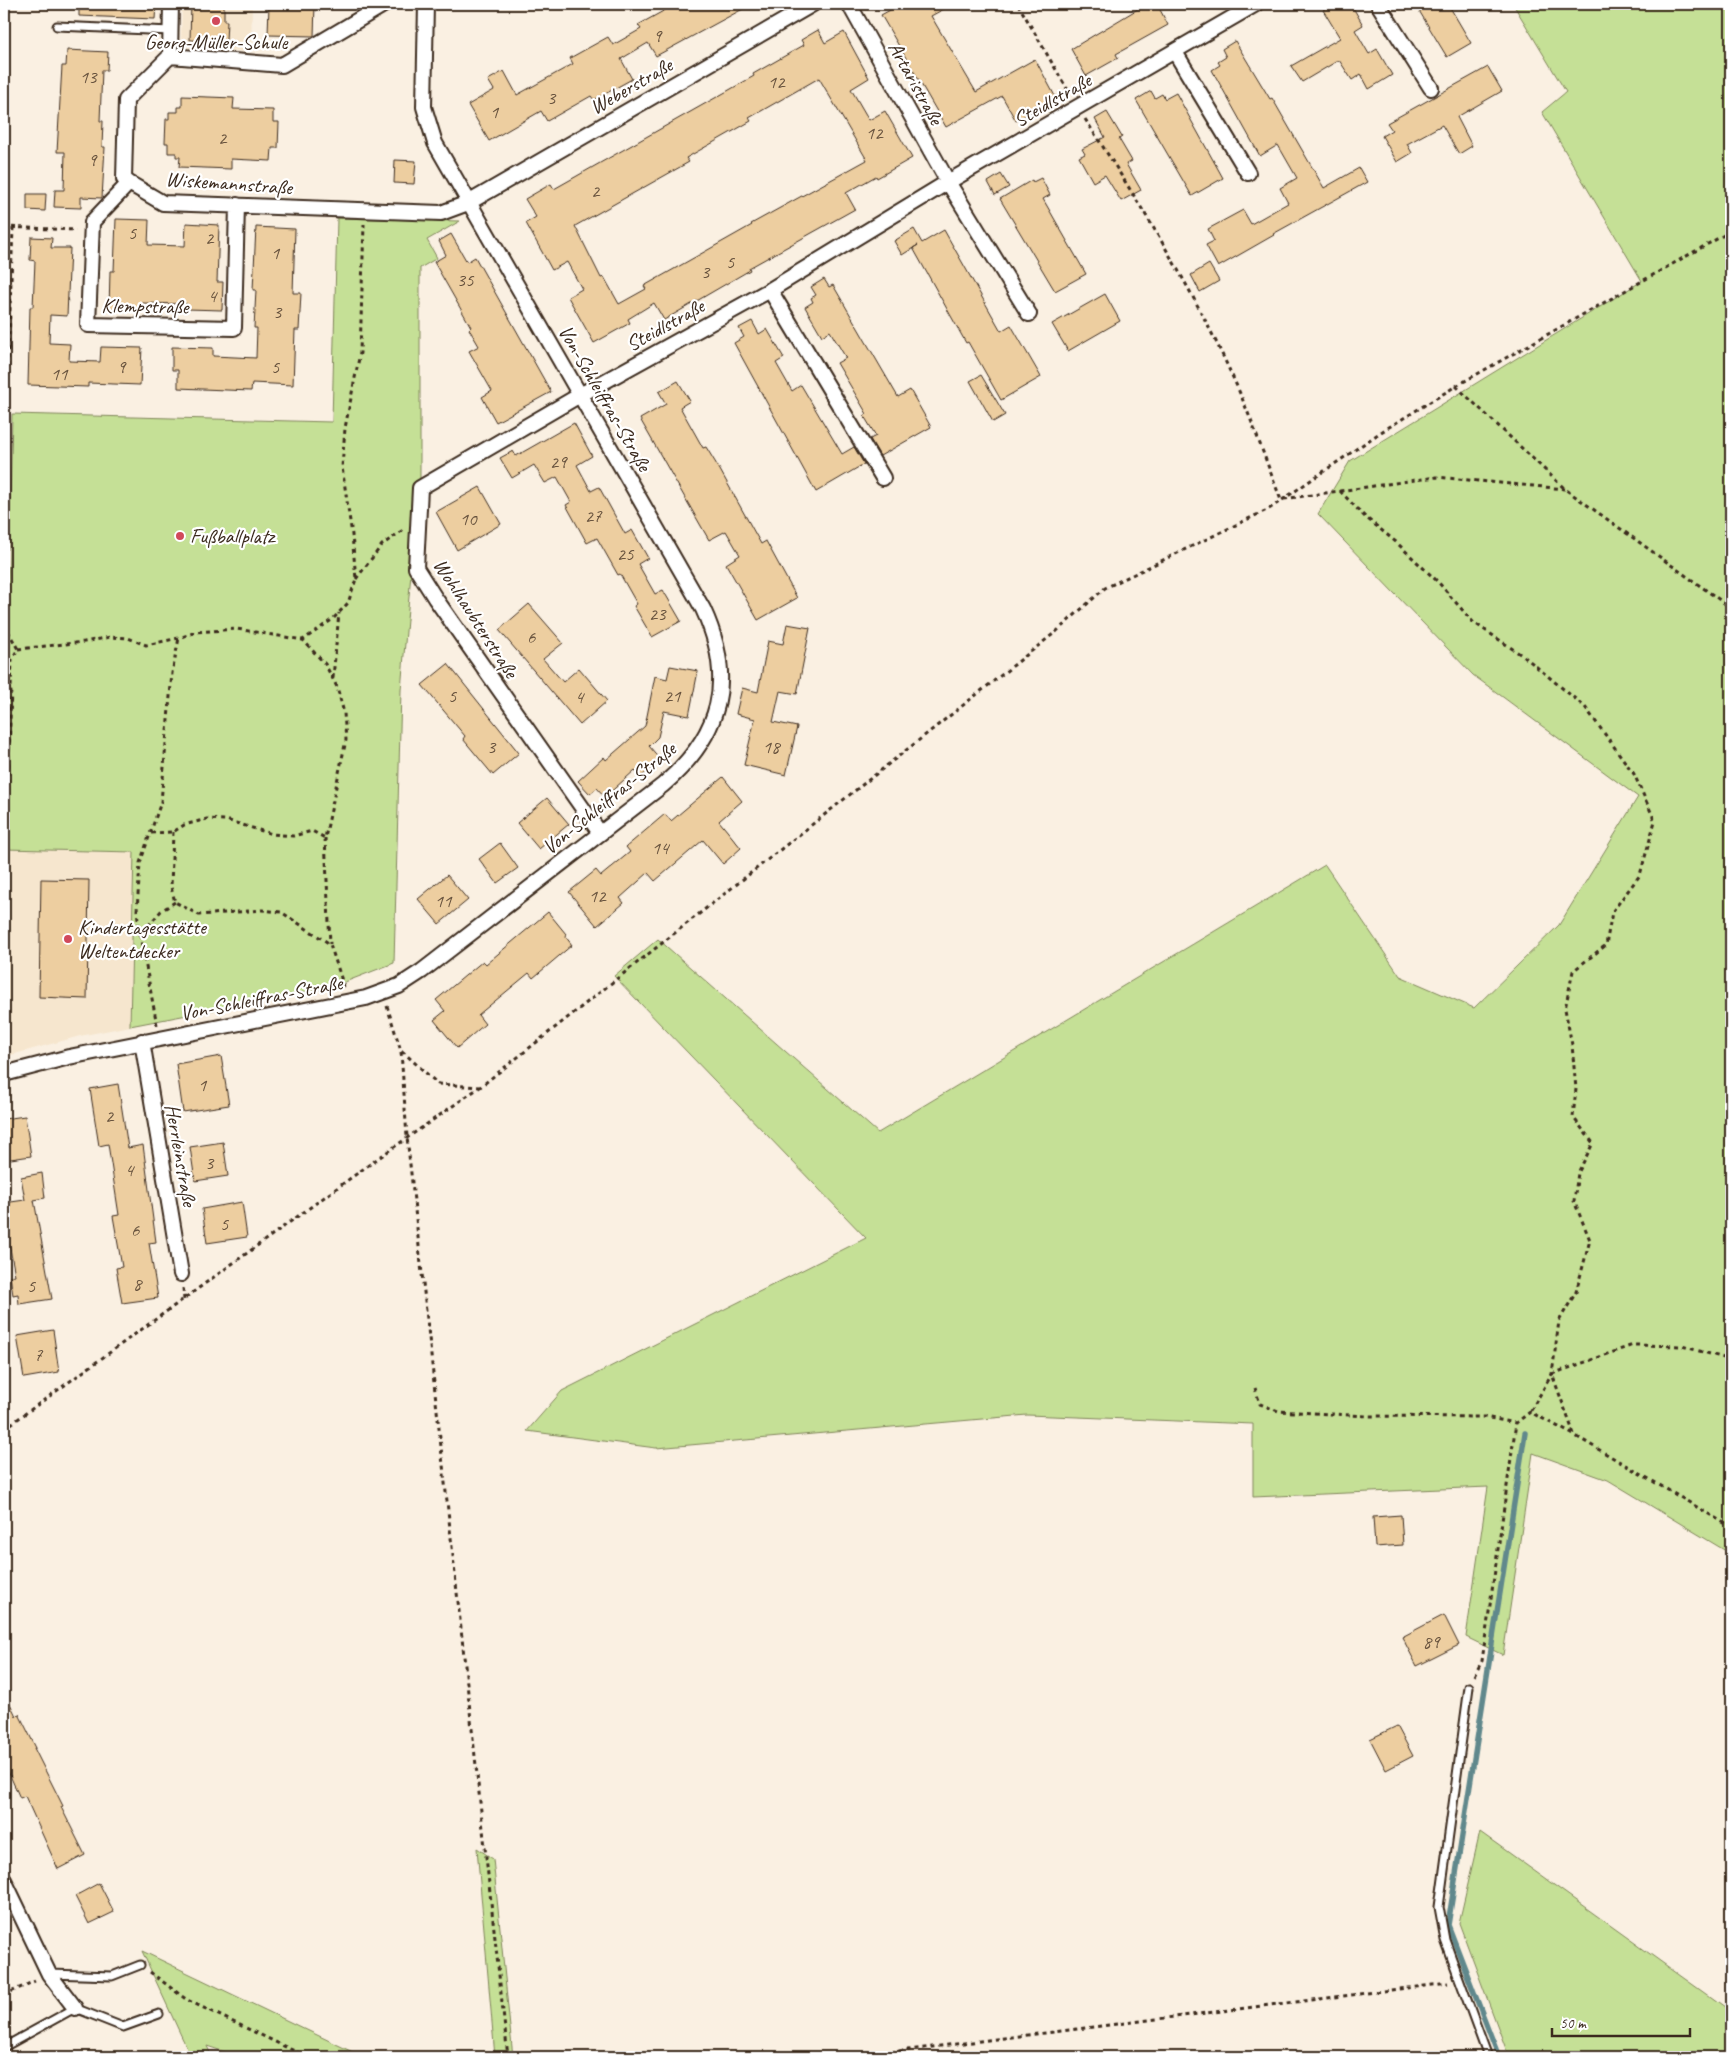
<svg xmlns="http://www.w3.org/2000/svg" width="1735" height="2061" font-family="Caveat,sans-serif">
	<rect width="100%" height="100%" fill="#faf0e2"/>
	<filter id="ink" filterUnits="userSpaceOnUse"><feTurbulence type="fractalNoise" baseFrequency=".02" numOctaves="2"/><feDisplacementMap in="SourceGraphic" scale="10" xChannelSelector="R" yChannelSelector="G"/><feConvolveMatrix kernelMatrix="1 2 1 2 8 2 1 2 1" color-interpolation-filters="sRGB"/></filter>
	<g filter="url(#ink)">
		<!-- built -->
		<path fill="#f6e6ce" d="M182 4H252L251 51 192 50 181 38Z
			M4 849 134 852 130 1026 80 1036 4 1057Z"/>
		<!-- green -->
		<path fill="#c5e096" stroke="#80855a" d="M1513 4H1731V1554L1608 1480 1533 1453 1503 1655 1466 1637 1488 1487 1253 1497V1424L1027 1415 656 1448 527 1431 562 1391 866 1238 614 976 658 939 878 1133 1325 865 1400 976 1474 1008 1559 925 1638 797 1473 675 1318 514 1350 461 1642 281 1542 112 1566 92Z
			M337 218 460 221 427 240 437 258 420 268V479L414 482 411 573 401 690 394 963 332 987 130 1026 134 852 4 849V774L12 414 332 422Z
			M1480 1832 1731 2012V2057H1509L1459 1923Z
			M477 1848 493 1859 513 2057H495Z
			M142 1951 363 2057H240L207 2046 212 2057H191Z"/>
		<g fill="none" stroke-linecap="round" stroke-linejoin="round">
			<!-- stream -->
			<path stroke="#60888c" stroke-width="5.5" d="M1499 2057 1448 1925 1525 1433"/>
		</g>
		<!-- building -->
		<path fill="#edcea0" stroke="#3b2a1e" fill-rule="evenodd" d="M79 4H156L155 19 79 16Z
			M191 4H224V21H227L226 41 190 40Z
			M269 4H315L314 36 268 35Z
			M676 4H752L656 56 648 43 621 59 632 79 594 100 591 96 547 121 541 111 489 141 468 105 494 90 488 80 504 71 517 95 573 64 570 58 608 37 613 45 641 29 638 25Z
			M901 4H953L931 16 976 92 1035 59 1056 98 1016 121 1002 96 946 127 881 15Z
			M1146 4H1157L1168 25 1116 54 1118 58 1086 76 1071 49Z
			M1333 4H1351L1363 25 1355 30 1369 54 1377 49 1392 75 1369 89 1361 74 1352 80 1339 60 1302 82 1291 66 1340 38 1323 10Z
			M1415 4H1448L1471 43 1447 57Z
			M818 30 825 43 844 32 869 78 851 89 869 120 885 111 912 158 877 178 876 176 846 193 855 209 749 268 750 270 664 320 654 303 628 319 630 323 594 343 568 297 582 289 567 262 552 270 526 223 536 217 525 199 551 184 554 189 754 76 753 74 804 45 801 40ZM819 78 867 160 751 224 752 225 644 286 646 289 619 304 604 277 601 278 575 226 689 162 686 158 751 121 749 118Z
			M1235 41 1270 99 1272 98 1324 188 1359 168 1367 182 1273 234 1274 235 1218 267 1206 245 1214 241 1208 229 1243 210 1251 224 1288 203 1280 188 1297 178 1278 145 1260 156 1212 70 1220 65 1218 62 1226 57 1222 49Z
			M67 50 108 52 107 70H102L100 121H103L102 147H105L102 198 81 197V208L54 207 55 190H64L65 152H57L62 66H66Z
			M1488 67 1502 91 1457 117 1472 146 1459 154 1442 125 1407 144 1412 153 1397 162 1382 136 1392 130 1387 123Z
			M1151 91 1155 98 1162 94 1165 99 1176 93 1223 178 1192 196 1136 100Z
			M182 96 234 98 233 109 273 110V122H279L278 148H272L271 161 231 159V169L179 167 180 157H176V153H168V143H165L166 119H169V112H178V107H182Z
			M1107 112 1122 137 1119 139 1132 161 1126 164 1141 190 1121 201 1105 175 1093 182 1079 157 1085 154 1082 149 1105 137 1095 119Z
			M395 160 416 161 414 184 394 183Z
			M1001 174 1009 187 995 195 988 182Z
			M1041 178 1050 195 1043 199 1086 274 1055 291 1000 199 1032 180 1033 182Z
			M27 194H46L45 211 27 210Z
			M116 219 149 220 148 245 185 246 186 223 219 225 217 282H223L222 310 187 309V304L141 303V311L109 310 110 271H114Z
			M256 227 295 229 293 293H301L299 330H295L293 385 252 383 251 391 178 388V370H172V347L213 348V356L256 358 257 328H254L256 290H253Z
			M914 229 922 243 944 230 1001 331 1011 325 1041 377 1001 400 968 342 966 343 913 248 918 245 902 255 894 241Z
			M451 234 467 262 475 257 551 392 496 422 482 397 492 391 469 351 479 346 469 329 471 327 434 262 446 255 439 241Z
			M31 237 52 238 51 248H70L67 316 50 315 49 343 70 344 69 361 100 362 101 347 142 348 140 385 88 383V387L28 385 30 307H33L35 261 30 260Z
			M1209 264 1219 281 1200 292 1191 275Z
			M824 279 829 287 833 285 898 397 910 390 931 427 880 456 870 439 876 436 864 416 867 414 837 363 846 358 830 331 822 336 805 307 813 302 811 298 816 295 811 287Z
			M1105 294 1120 321 1068 351 1052 324Z
			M752 321 759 334 767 329 784 358 776 363 792 391 801 385 842 454 854 447 864 464 816 492 734 343 744 337 739 328Z
			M981 375 1005 415 993 422 970 381Z
			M678 381 690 401 680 407 703 448 706 447 720 470 761 544 766 541 797 598 758 620 726 564 740 555 726 531 709 540 640 419 666 404 659 392Z
			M574 423 592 456 577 465 591 491 599 487 625 534 632 530 648 558 638 564 655 594 663 590 681 621 652 637 634 606 637 604 620 574 618 575 597 538 587 543 566 505 571 502 557 477 545 483 534 465 512 478 500 458 513 451 516 456Z
			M480 487 501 524 457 550 436 512Z
			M529 604 563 643 543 659 563 682 579 668 607 701 580 725 499 630Z
			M787 624 810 628 797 694 780 691 773 722 797 727 786 775 744 765 755 719 736 714 742 688 758 692 768 641 783 644Z
			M448 664 519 753 493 775 463 739 465 736 422 685Z
			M670 666 698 671 689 716 664 711 658 737 649 746 661 760 641 777 635 770 605 797 597 788 590 794 578 781 604 757 606 760 645 726 655 676 667 679Z
			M723 777 742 801 719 821 741 848 723 864 703 840 655 881 648 873 620 898 624 903 597 926 569 892 596 870 601 876 630 852 626 847 665 814 671 821Z
			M547 798 569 824 539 849 517 823Z
			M500 843 518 868 497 883 479 859Z
			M447 875 468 900 439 924 418 899Z
			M41 879 89 880 87 999 39 997Z
			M548 912 566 934 565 936 572 945 533 978 529 973 478 1015 485 1024 457 1048 434 1020 445 1011 436 1000 483 961 486 964Z
			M221 1056 229 1105 183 1112 176 1064Z
			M118 1084 128 1148 143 1145 156 1242 149 1243 158 1298 122 1303 116 1268 122 1267 113 1216 119 1215 108 1144 99 1146 90 1089Z
			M25 1116 31 1156 4 1160V1119Z
			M223 1142 228 1176 195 1181 190 1147Z
			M42 1173 45 1198 34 1200 52 1299 19 1304 18 1294 13 1295 10 1276 15 1275 6 1227 4 1228V1203L25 1200 21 1177Z
			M242 1202 247 1237 207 1243 202 1209Z
			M53 1330 59 1372 24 1378 17 1336Z
			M1401 1515 1403 1545 1375 1547 1373 1517Z
			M1444 1615 1459 1645 1417 1666 1402 1637Z
			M4 1691 16 1716 19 1714 36 1748H34L63 1806 61 1807 85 1855 58 1869 25 1796 20 1798 4 1762Z
			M1397 1726 1413 1756 1386 1770 1370 1739Z
			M99 1883 114 1912 89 1924 75 1896Z"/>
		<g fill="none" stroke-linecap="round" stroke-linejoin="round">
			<defs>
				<path id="lane" d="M57 26 171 31
					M1469 1687 1439 1907 1445 1940 1488 2057
					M50 1974 112 1976 140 1965
					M4 2047 75 2008 123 2027 159 2014"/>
				<path id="street" d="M385 4 282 65 170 56 126 100 124 179 129 183 163 203 441 213 468 203 813 4
					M849 4 948 182 1029 314
					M1378 4 1431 88
					M1175 52 1248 173
					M170 56 171 4
					M129 183 92 222 88 325 234 328 237 205
					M770 290 883 478
					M600 833 435 598 416 568 420 488 580 395 770 290 948 182 1256 4
					M142 1041 181 1274
					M4 1074 69 1057 366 998 399 986 422 971 663 785C721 735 736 680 703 609L435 143 424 107 426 4
					M4 1880 49 1974 75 2008"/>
			</defs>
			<!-- lane casing -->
			<use href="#lane" stroke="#3b2a1e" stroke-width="11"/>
			<!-- street casing -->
			<use href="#street" stroke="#3b2a1e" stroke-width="18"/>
			<!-- path -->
			<path stroke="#3b2a1e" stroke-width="3" stroke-dasharray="4 4" stroke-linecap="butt" d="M1018 4 1070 94
				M1085 119C1137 199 1189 282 1229 369 1249 411 1264 456 1281 500
				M4 227 76 230
				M1456 386 1565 489 1731 608
				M4 463 13 228
				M1340 491 1364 516 1396 542 1438 582 1473 622 1526 658 1585 707 1634 774 1655 821 1640 875 1612 912 1606 945 1573 971 1565 1009 1572 1045 1576 1089 1573 1117 1593 1143 1578 1173 1574 1201 1590 1240 1576 1292 1559 1321 1552 1374 1530 1412
				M1284 499 1436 477 1565 489
				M356 579 382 545 403 530
				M4 624 18 649 12 659 4 895
				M18 649 84 642 110 637 128 638 146 645 179 638 196 632 237 629 303 640 333 619 348 603 356 579 352 535 342 467 345 428 360 353 364 224
				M333 678 339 613
				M173 832 171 887 175 902 199 915 262 910 281 912 330 944 344 987
				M151 833 173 832 184 825 207 819 226 820 272 834 293 836 312 831 325 838 346 740 344 713 337 687 325 664 303 640
				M325 838 330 944
				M140 935 137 911 140 863 161 802 172 673 179 638
				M387 1006 401 1051 407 1137 508 2057
				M157 1025 140 935 161 911 175 902
				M402 1051 438 1084 480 1087
				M183 1288 184 1300
				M1255 1388 1260 1404 1278 1411 1368 1416 1484 1417 1516 1423
				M4 1429 377 1159 480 1087 1057 631 1105 588 1269 509 1381 432 1456 386 1731 231
				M1574 1434 1552 1374 1633 1345 1682 1346 1731 1360
				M1474 1676 1482 1661 1516 1423 1530 1412 1574 1435 1731 1527
				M150 1972 187 2000 307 2057
				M4 1995 35 1981
				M851 2057 1448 1983"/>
			<!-- lane -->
			<use href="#lane" stroke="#fff" stroke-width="7"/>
			<!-- street -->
			<use href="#street" stroke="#fff" stroke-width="14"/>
		</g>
	</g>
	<!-- markers -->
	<g fill="#d1495b" stroke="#fff" stroke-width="2">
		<circle cx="216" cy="21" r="5"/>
		<circle cx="180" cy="536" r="5"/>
		<circle cx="68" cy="939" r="5"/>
	</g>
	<g text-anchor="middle" stroke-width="4.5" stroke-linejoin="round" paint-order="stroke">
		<!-- number labels -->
		<g font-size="19" fill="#68533e">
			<text x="657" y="42">9</text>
			<text x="88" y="83">13</text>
			<text x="776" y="88">12</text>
			<text x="551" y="104">3</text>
			<text x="494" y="118">1</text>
			<text x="874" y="139">12</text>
			<text x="222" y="144">2</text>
			<text x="92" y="166">9</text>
			<text x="595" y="197">2</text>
			<text x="132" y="239">5</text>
			<text x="209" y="244">2</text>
			<text x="275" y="259">1</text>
			<text x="730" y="268">5</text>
			<text x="705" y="278">3</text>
			<text x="465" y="286">35</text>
			<text x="212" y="302">4</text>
			<text x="277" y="318">3</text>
			<text x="121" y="373">9</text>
			<text x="275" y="373">5</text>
			<text x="59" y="380">11</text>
			<text x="558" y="468">29</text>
			<text x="593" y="522">27</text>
			<text x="468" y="525">10</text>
			<text x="625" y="560">25</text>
			<text x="657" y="620">23</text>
			<text x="531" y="643">6</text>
			<text x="452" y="702">5</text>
			<text x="672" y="702">21</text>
			<text x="579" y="703">4</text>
			<text x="491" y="753">3</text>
			<text x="771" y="753">18</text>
			<text x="660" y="854">14</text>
			<text x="597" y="902">12</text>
			<text x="443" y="907">11</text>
			<text x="202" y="1091">1</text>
			<text x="109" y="1122">2</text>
			<text x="209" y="1169">3</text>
			<text x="129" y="1176">4</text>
			<text x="224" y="1230">5</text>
			<text x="135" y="1236">6</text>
			<text x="137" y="1290">8</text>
			<text x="31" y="1292">5</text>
			<text x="38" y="1361">7</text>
			<text x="1431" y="1648">89</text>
		</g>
		<!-- poi labels -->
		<g font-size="21" fill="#3b2a1e" stroke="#fff" text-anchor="start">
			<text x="216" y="49" text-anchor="middle">Georg-Müller-Schule</text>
			<text x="190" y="543">Fußballplatz</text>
			<text x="78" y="934">Kindertagesstätte<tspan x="78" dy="24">Weltentdecker</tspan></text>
		</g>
		<!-- street labels -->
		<g font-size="21" fill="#3b2a1e" stroke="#fff">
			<text transform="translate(916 83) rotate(61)" y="7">Artaristraße</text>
			<text transform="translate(631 86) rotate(-30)" y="7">Weberstraße</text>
			<text transform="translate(1052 100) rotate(-30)" y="7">Steidlstraße</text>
			<text transform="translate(229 183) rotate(4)" y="7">Wiskemannstraße</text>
			<text transform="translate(145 306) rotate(1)" y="7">Klempstraße</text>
			<text transform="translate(665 325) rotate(-29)" y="7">Steidlstraße</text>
			<text transform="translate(605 398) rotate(60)" y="7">Von-Schleiffras-Straße</text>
			<text transform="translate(476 618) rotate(57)" y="7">Wohlhaubterstraße</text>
			<text transform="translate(609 798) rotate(-39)" y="7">Von-Schleiffras-Straße</text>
			<text transform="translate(261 998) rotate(-11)" y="7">Von-Schleiffras-Straße</text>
			<text transform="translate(181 1155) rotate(80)" y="7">Herrleinstraße</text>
		</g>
	</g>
	<!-- margin -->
	<rect width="1735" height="2061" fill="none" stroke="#fff" stroke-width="20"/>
	<rect x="10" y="10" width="1715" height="2041" fill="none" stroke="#3b2a1e" stroke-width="2" filter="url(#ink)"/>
	<!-- scale -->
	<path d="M1552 2028v8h138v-8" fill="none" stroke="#3b2a1e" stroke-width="2.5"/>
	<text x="1560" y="2028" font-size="15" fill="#3b2a1e" stroke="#ffffff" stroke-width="4" paint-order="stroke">50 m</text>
</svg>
